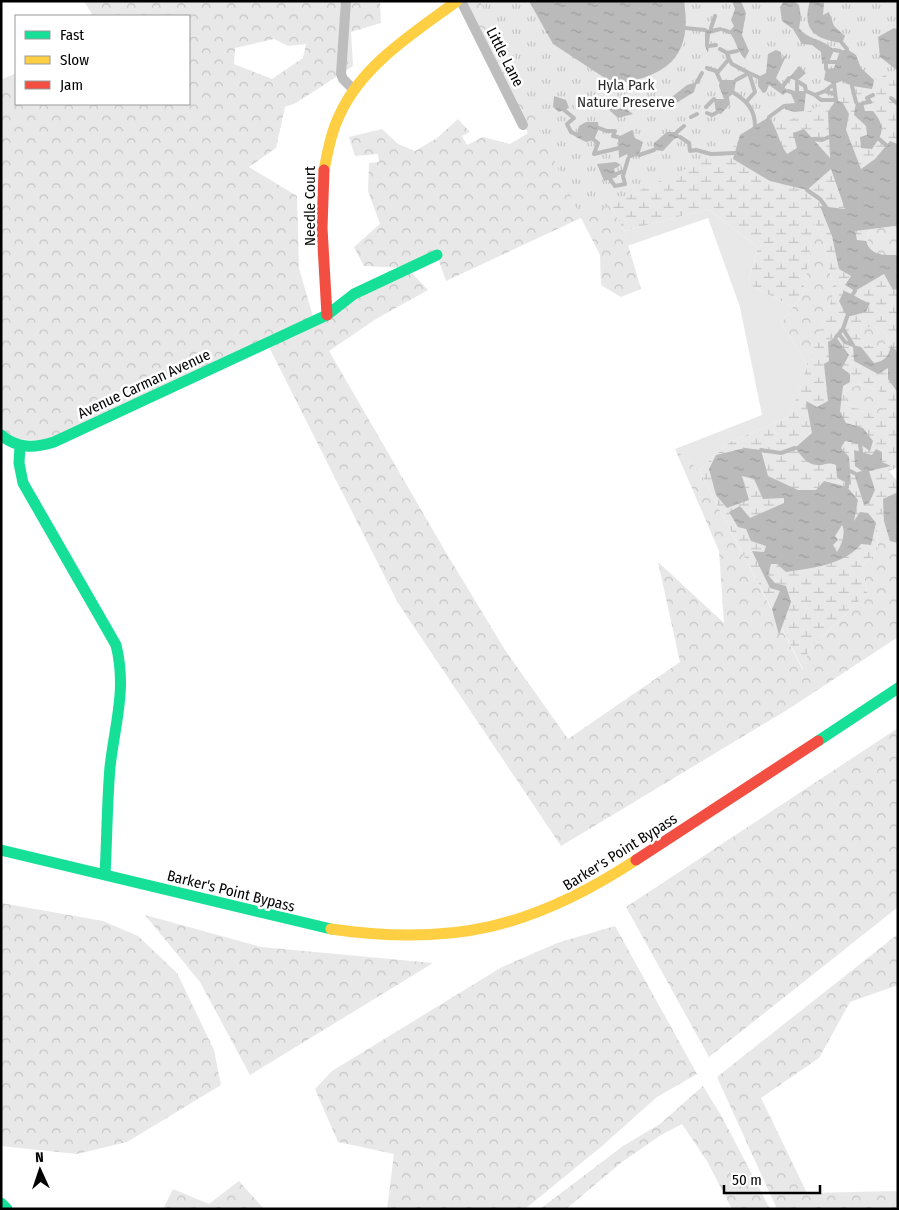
<svg xmlns="http://www.w3.org/2000/svg" width="899" height="1210" font-family="'Fira Sans Condensed',sans-serif">
	<defs>
		<pattern id="forest-crowns" width="20" height="18" patternUnits="userSpaceOnUse" patternTransform="scale(1.25)"><rect width="20" height="18" fill="#e8e8e8"/><path d="M2 6a3 3 0 1 1 6 0M12 15a3 3 0 1 1 6 0" fill="none" stroke="#c5c5c5"/></pattern>
		<pattern id="wetland-marsh" width="20" height="14" patternUnits="userSpaceOnUse" patternTransform="scale(1.25)"><rect width="20" height="14" fill="#e8e8e8"/><path d="M1 5h8M5 5V1M11 12h8M15 12V8" fill="none" stroke="#c5c5c5"/></pattern>
		<pattern id="park-tufts" width="24" height="20" patternUnits="userSpaceOnUse" patternTransform="scale(1.25)"><rect width="24" height="20" fill="#e8e8e8"/><path d="M3 7l-1-3M5 7V3M7 7l1-3M15 17l-1-3M17 17v-4M19 17l1-3" fill="none" stroke="#c5c5c5"/></pattern>
		<pattern id="water-ripples" width="26" height="14" patternUnits="userSpaceOnUse" patternTransform="scale(1.25)"><rect width="26" height="14" fill="#bababa"/><path d="M2 4q2-2 4 0t4 0M15 11q2-2 4 0t4 0" fill="none" stroke="#9e9e9e"/></pattern>
	</defs>
	<rect width="100%" height="100%" fill="#fff"/>
	<!-- green -->
	<path fill="#e8e8e8" d="M708 209 758 247 748 284 793 307 781 323 808 366 789 417 730 442 699 470 675 449 762 415 740 307 708 218 627 246 624 231Z"/>
	<!-- forest -->
	<path fill="url(#forest-crowns)" fill-rule="evenodd" d="M84 1H380L381 23 351 32 353 66 296 103 285 107 276 148 249 167 297 196 299 268 314 320 406 268 364 266 354 247 380 224 368 191 369 163 379 162 378 154 355 156 349 137 382 129 398 144 415 151 437 138 458 119 470 132 462 136 467 145 483 137 510 144 528 133 461 1H496L586 157 624 231 641 289 621 297 601 285 600 255 581 218 446 281 437 255 408 269 428 290 376 319 329 351 445 551 505 650 568 739 680 662 658 562 724 623 719 551 675 449 699 470 803 670 808 651 867 593 862 566 878 551 877 532 884 521 890 540 898 543V637L787 710 561 846 398 603 267 343 54 442 4 438 1 450V80L16 73V104H189V16H93ZM274 39 288 46 306 44 303 58 272 79 234 64 235 48Z
		M815 222 823 238 834 293 808 366 781 323 803 294Z
		M895 226 898 228V255C877 256 861 255 870 229Z
		M860 325 879 328 886 333 887 343 880 348 865 344 856 333Z
		M859 384 879 391 889 404 880 413H865L847 404 844 392Z
		M898 728V907L709 1057 626 907Z
		M1 903 103 921 138 936 177 973 214 1050 221 1085 127 1142 77 1154 1 1146Z
		M145 915 261 947 433 963 250 1075 200 982Z
		M615 926 697 1074 657 1097 602 1146 525 1209H387L394 1154 338 1142 315 1089 332 1071 502 967 557 943Z
		M898 934V985L850 1002 819 1058 761 1098 807 1193 898 1191V1209H777L717 1077Z
		M703 1086 722 1117 770 1209H732L707 1161 682 1124 661 1135 622 1162 566 1209H540L623 1146 660 1124Z
		M239 1181 264 1209H163L173 1189 209 1204Z"/>
	<!-- wetland -->
	<path fill="url(#wetland-marsh)" fill-rule="evenodd" d="M796 1 898 25V228L895 226 870 229C861 255 877 256 898 255V467L889 471 898 482V543L890 541 883 522 877 532 878 551 862 566 867 593 808 651 804 671 699 470 730 442 789 417 834 293 823 238 815 223 803 294 793 307 748 284 758 247 708 209 624 231 586 157ZM861 326 879 328 886 333 887 342 880 348 865 344 856 333ZM859 384 879 391 888 404 880 413H865L847 404 844 392Z"/>
	<!-- park -->
	<path fill="url(#park-tufts)" d="M480 1H898V69L581 218Z"/>
	<!-- water -->
	<path fill="url(#water-ripples)" fill-rule="evenodd" d="M529 1H684C693 58 666 77 614 84L553 44Z
		M732 1H741L746 13 742 35 749 51 745 59C736 50 737 41 729 32L734 26 731 20 735 9Z
		M784 1H794L799 5 801 17 799 28C808 40 824 39 834 50L829 62 822 64 821 52 812 45 802 44 793 29 782 21 780 7Z
		M810 1 824 3 823 15 829 12 834 26 845 36 842 43C816 39 801 31 810 1Z
		M721 27 724 30 710 34 708 53 705 46V30Z
		M894 28 898 30V71L880 57 878 37Z
		M847 49 856 55 861 68 874 80 872 89 852 86 842 81 834 84 824 80 826 69 834 68 840 51Z
		M776 50 781 52 782 59 787 54 776 78 788 91 783 95 769 85 766 92 763 93 758 86V77L766 73 768 54Z
		M799 66 806 73 797 81 789 78Z
		M720 80H736L734 93 729 97 730 104 721 114 716 113 714 99H724L719 86Z
		M697 82 694 92 673 105 668 100 687 85Z
		M797 91H806L804 111 794 112 785 109 784 104 795 103 791 94Z
		M554 96 566 100 569 108 559 112 553 107Z
		M836 100 843 103 849 114 846 130 861 169 875 159 890 141 898 144V228L895 226 855 231 857 240 866 241C871 256 883 255 898 255V289L893 290 884 274 855 291 845 285 851 276 839 269 832 236 820 206 845 209 831 169 807 190 770 181 733 159 740 135 769 117C778 130 778 141 787 154L797 148 793 133 804 129 830 158 828 112Z
		M856 102 863 103 865 111H873C886 127 883 134 872 149L861 148 860 137 867 135 866 126 854 115Z
		M607 108 626 109 633 114 618 118Z
		M586 122H598L599 128 594 140 586 142 576 137 579 126Z
		M632 130 635 138 643 142 639 155 628 159 627 154 619 158 618 137Z
		M667 132H677L680 137 674 139 663 151 654 150V143Z
		M616 162 621 165 614 169 617 177 604 181 597 164Z
		M844 291C854 294 859 300 870 303L866 312 847 317 839 301Z
		M836 337 849 355 842 368 850 374V382L843 386 840 411 846 423 863 428 873 441 870 451 860 444 845 441 841 448 849 457 851 485 837 478 836 465C826 461 825 466 817 465 807 465 801 455 795 448L812 433 806 401 817 407 828 401 824 364 829 361 828 342Z
		M853 345 861 347 874 363C885 361 889 356 891 345L898 352V393L888 379V368L878 374 854 361Z
		M745 448 761 450 768 476 798 490H816L824 481 847 487 858 500 854 521 860 512 868 513 876 523 871 545 861 544C845 565 811 568 786 572L777 564H771L768 575 775 583 786 586 791 602 779 635 772 609 780 591 770 588 752 551 764 552 766 546 751 541 746 529 738 527 729 512 740 506 750 518 784 503V498L763 499 754 479 742 476 749 500 727 508 716 495 709 469 716 455ZM842 525C846 533 842 544 837 552L833 545 838 540 835 536Z
		M876 449 882 452V462L891 466 869 471 875 490 869 503 864 505 854 473 862 471 855 466 854 450 872 455Z
		M898 492V543L890 541 884 521 883 499Z"/>
	<g fill="none" stroke-linecap="round" stroke-linejoin="round">
		<!-- stream -->
		<path stroke="#bababa" stroke-width="4" d="M685 28 705 30
			M711 28 715 16
			M724 30 729 32
			M842 43 847 49
			M709 46 716 45
			M720 49 727 53 737 51
			M834 50 840 51
			M729 59 732 64 749 73 755 92 747 101
			M829 62H837
			M826 63V69
			M707 68 716 71 720 80
			M717 73 729 59 727 53
			M736 80 749 73 758 77
			M797 81 805 86 806 91 815 95 825 91 835 94
			M697 82 702 73
			M783 86 789 78
			M852 86 856 102
			M788 91 794 93
			M797 91V81
			M734 93C747 101 755 110 755 126
			M815 95 821 100H836L834 84 825 91
			M891 98 898 104
			M863 103 870 102 867 98 873 95
			M706 107 714 99
			M564 110 574 118 567 124 571 132 577 135
			M707 113 712 115 716 113
			M691 117 697 114
			M769 117 784 106
			M599 128 607 131H615L613 136 618 137
			M677 132 684 126
			M680 137 689 143 690 151 696 150 711 154 735 153
			M813 139 822 140 829 137
			M879 139 886 145
			M594 140 598 143 594 154 619 148
			M639 155 654 150
			M616 174 624 171
			M610 179 615 186 625 184 623 176 628 159
			M807 190 820 199 826 207
			M853 294 855 291
			M843 329 853 345
			M839 334 845 342 853 345
			M836 337 843 329 847 317
			M860 444 861 452
			M761 450 781 453 795 448
			M850 471 854 473
			M847 487V483"/>
		<!-- street -->
		<path stroke="#bdbdbd" stroke-width="10" d="M346 1 341 74 343 79 354 90
			M461 1 523 125"/>
		<!-- fast -->
		<path stroke="#16e098" stroke-width="11" d="M1 435C17 449 35 448 54 442L327 315 354 294 437 255
			M20 446 19 463 23 483 116 645C127 689 115 723 110 767 107 803 107 839 105 875
			M818 741 898 688
			M1 850 331 929
			M1 1203 7 1209"/>
		<!-- slow -->
		<path stroke="#ffcf43" stroke-width="11" d="M324 170C328 151 331 132 340 114 363 64 414 33 457 1
			M331 929C453 947 534 927 636 860"/>
		<!-- jam -->
		<path stroke="#f24e42" stroke-width="11" d="M324 170 322 228 327 315
			M636 860 818 741"/>
	</g>
	<g text-anchor="middle" stroke-width="5" stroke-linejoin="round" paint-order="stroke">
		<!-- street labels -->
		<g font-size="15" fill="#000" stroke="#fff">
			<text transform="translate(505 57) rotate(63)" y="5">Little Lane</text>
			<text transform="translate(310 206) rotate(-90)" y="5">Needle Court</text>
			<text transform="translate(144 384) rotate(-25)" y="5">Avenue Carman Avenue</text>
			<text transform="translate(620 852) rotate(-32)" y="5">Barker's Point Bypass</text>
			<text transform="translate(231 891) rotate(14)" y="5">Barker's Point Bypass</text>
		</g>
		<!-- park labels -->
		<g font-size="15" fill="#2c2c2c" stroke="#fff">
			<text x="626" y="90">Hyla Park<tspan x="626" dy="17">Nature Preserve</tspan></text>
		</g>
	</g>
	<!-- border -->
	<rect width="899" height="1210" fill="none" stroke="#000000" stroke-width="5"/>
	<!-- legend -->
	<rect x="15" y="15" width="175" height="90" fill="#ffffff" stroke="#999999"/>
	<rect x="25" y="31" width="25" height="8" fill="#16e098" stroke="#999999"/>
	<text x="60" y="40" font-size="15" fill="#000000">Fast</text>
	<rect x="25" y="56" width="25" height="8" fill="#ffcf43" stroke="#999999"/>
	<text x="60" y="65" font-size="15" fill="#000000">Slow</text>
	<rect x="25" y="81" width="25" height="8" fill="#f24e42" stroke="#999999"/>
	<text x="60" y="90" font-size="15" fill="#000000">Jam</text>
	<!-- north arrow -->
	<g transform="translate(40 1170) rotate(357)" stroke="#ffffff" stroke-width="4" paint-order="stroke">
	<path d="M0-4L9 19L0 12L-9 19Z" fill="#000000"/>
	<text y="-8" font-size="14" font-weight="bold" text-anchor="middle" fill="#000000">N</text>
	</g>
	<!-- scale -->
	<path d="M724 1185v8h96v-8" fill="none" stroke="#000000" stroke-width="2.5"/>
	<text x="732" y="1185" font-size="15" fill="#000000" stroke="#ffffff" stroke-width="4" paint-order="stroke">50 m</text>
</svg>
